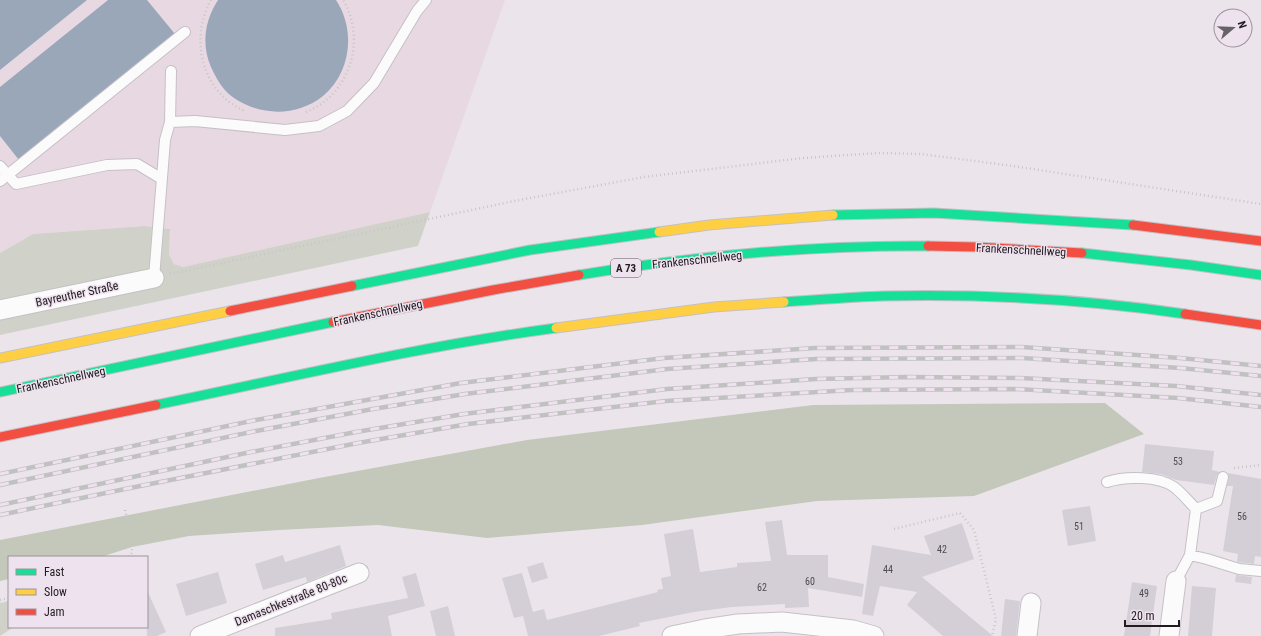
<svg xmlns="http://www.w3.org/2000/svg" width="1261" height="636" font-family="'Roboto Condensed',sans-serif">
	<rect width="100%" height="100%" fill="#ebe5eb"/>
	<!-- industrial -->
	<path fill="#e8d8e2" d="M0 0H505L430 212 183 267 174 264 169 255 170 229 145 226 33 234 0 253Z"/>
	<!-- green -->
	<path fill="#d0d2c9" d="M430 212 418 246 0 335V253L33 234 145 226 170 229 169 255 174 264 183 267Z
		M9 601V627H14L0 636V603Z"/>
	<!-- forest -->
	<path fill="#c4c8bb" d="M1105 403 1144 434 974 496 817 501 642 525 487 538 378 525 279 530 189 536 132 547 101 557H9V579L0 581V540L319 478 527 440 813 405Z"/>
	<!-- water -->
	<path fill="#9aa7b9" d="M0 0H87L0 70Z
		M108 0H147L175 34 19 160 0 136V87Z
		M218 0H336C356 30 351 73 323 96 297 117 260 116 234 98 223 91 216 78 211 67 201 44 205 20 218 0Z"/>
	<!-- building -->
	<path fill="#d4ced7" d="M1145 444 1214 451 1212 470 1220 472 1217 475 1214 485 1176 480 1161 474 1142 472Z
		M1228 473 1261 479V557L1255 556 1254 564 1237 562 1238 554 1223 551 1233 486H1227L1229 478Z
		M1090 506 1096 541 1068 546 1062 510Z
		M782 520 787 555H828V577L864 584 862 597 808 588 809 607 785 608V604L732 607 694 612 639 623 640 626 599 636H528L523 616 514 618 502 578 522 573 533 612 544 609 547 620 658 592 657 590 663 589 661 578 671 576 664 534 693 529 700 572 737 567V563L771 561 765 522Z
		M962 523 974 559 922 577 993 636H943L907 605 917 592 880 586 873 616 862 614 872 545 931 555 924 536Z
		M340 545 346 566 307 582 306 577 263 590 255 564 283 555 285 562Z
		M543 562 548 578 532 583 527 567Z
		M218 572 227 603 186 616 176 584Z
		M416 573 425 606 388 616 392 636H275V628L332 619 331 613 408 598 402 577Z
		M1236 575 1252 577 1251 584 1235 582Z
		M1132 582 1157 586 1150 636H1124Z
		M1192 586 1216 588 1212 636H1188Z
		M147 590 166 632 157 636H147Z
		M1005 599 1020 601 1016 636H1001Z
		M448 606 455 636H436L430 611Z"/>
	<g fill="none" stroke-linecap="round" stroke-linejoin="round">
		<defs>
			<path id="lane" d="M171 71 170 122 195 121 285 130 319 126 347 111 374 83 417 11 426 0
				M0 166 16 184 107 165 137 164 162 179
				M0 181 185 32
				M154 278 165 140 170 122
				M1107 482C1125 476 1159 476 1174 487 1182 493 1189 502 1196 509
				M1190 555 1207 559 1239 569 1261 571
				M1176 581 1190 555 1196 509 1217 501 1223 477"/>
			<path id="street" d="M0 310 154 278
				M200 636 359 573
				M672 636 705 629 738 624 782 622 853 630 874 636
				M1027 636 1031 603
				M1169 636 1176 581"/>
			<path id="fast" d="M833 215 934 213 1133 225
				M1082 253 1191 265 1261 275
				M579 275C694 256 811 245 928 246
				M352 286 530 250 659 232
				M784 302C817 300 851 297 884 296 984 294 1086 299 1185 314
				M0 392 333 322
				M156 405C288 378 421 346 556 328"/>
			<path id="slow" d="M659 232 709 225 833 215
				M556 328 714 307 784 302
				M0 358 230 311"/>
			<path id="jam" d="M1133 225 1261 241
				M928 246 977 247 1082 253
				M230 311 352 286
				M1185 314 1261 325
				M333 322 493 290 579 275
				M0 437 156 405"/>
		</defs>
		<!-- lane casing -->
		<use href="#lane" stroke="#c5c0c5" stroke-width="12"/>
		<!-- street casing -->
		<use href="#street" stroke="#c5c0c5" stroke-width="21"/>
		<!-- fast casing -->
		<use href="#fast" stroke="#c5c0c5" stroke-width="11"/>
		<!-- slow casing -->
		<use href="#slow" stroke="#c5c0c5" stroke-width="11"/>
		<!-- jam casing -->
		<use href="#jam" stroke="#c5c0c5" stroke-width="11"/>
		<!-- path -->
		<path stroke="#c8c5c8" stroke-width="2.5" stroke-dasharray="1 3" stroke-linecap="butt" d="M211 0C189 39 202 93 245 111
			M306 112C350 95 367 39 343 0
			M170 274 514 201 644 177 803 158 878 153 921 154 1013 166 1261 204
			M1234 468 1261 465
			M125 510 132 540V553L128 557
			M894 529 960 513 974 530 996 619 992 636
			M0 600 9 598"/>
		<!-- lane -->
		<use href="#lane" stroke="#fcfbfc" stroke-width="10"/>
		<!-- street -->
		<use href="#street" stroke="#fcfbfc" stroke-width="19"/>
		<!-- fast -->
		<use href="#fast" stroke="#16e098" stroke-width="9"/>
		<!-- slow -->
		<use href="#slow" stroke="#ffcf43" stroke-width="9"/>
		<!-- jam -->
		<use href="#jam" stroke="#f24e42" stroke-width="9"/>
		<defs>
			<path id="rail" d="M0 474 256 420 461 383 664 358 815 348 1022 347 1180 358 1261 366
				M0 485 256 431 373 409 465 394 667 369 816 359 1022 358 1180 368 1261 376
				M0 505 251 452 356 432 464 414 667 389 816 379 908 377 1020 378 1176 386 1261 395
				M0 515 125 489 358 443 468 424 666 401 852 390 1015 389 1178 398 1261 407"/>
		</defs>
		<!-- rail casing -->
		<use href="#rail" stroke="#c2c1c2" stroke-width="4.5"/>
		<!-- rail -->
		<use href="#rail" stroke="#eee2ee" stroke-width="3" stroke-dasharray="9" stroke-linecap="butt"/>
	</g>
	<g text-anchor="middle" stroke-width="3" stroke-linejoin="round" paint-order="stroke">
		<!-- number labels -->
		<g font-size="10" fill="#4e4a4f">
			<text x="1178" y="465">53</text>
			<text x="1242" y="520">56</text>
			<text x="1079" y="530">51</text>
			<text x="942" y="553">42</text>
			<text x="888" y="573">44</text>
			<text x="810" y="585">60</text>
			<text x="762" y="591">62</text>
			<text x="1144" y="597">49</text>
		</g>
		<!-- shield labels -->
		<rect fill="#eee2ee" stroke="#5e575e" stroke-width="1" x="611" y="259" width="30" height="18" rx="3"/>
		<g font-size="11" font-weight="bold" fill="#201c20">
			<text x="626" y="272">A 73</text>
		</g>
		<!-- street labels -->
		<g font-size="12" fill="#201c20" stroke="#eee2ee">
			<text transform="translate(1021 250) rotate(3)" y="4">Frankenschnellweg</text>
			<text transform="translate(697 260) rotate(-6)" y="4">Frankenschnellweg</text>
			<text transform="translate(77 294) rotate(-12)" y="4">Bayreuther Straße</text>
			<text transform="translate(378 313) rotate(-12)" y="4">Frankenschnellweg</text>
			<text transform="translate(61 380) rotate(-12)" y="4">Frankenschnellweg</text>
			<text transform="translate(291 600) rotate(-22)" y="4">Damaschkestraße 80-80c</text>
		</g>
	</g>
	<!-- legend -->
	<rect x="8" y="556" width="140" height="72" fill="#eee2ee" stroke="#9c939c"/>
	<rect x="16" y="569" width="20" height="6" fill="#16e098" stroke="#9c939c"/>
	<text x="44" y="576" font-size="12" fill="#201c20">Fast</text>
	<rect x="16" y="589" width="20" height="6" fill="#ffcf43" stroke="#9c939c"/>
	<text x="44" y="596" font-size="12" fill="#201c20">Slow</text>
	<rect x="16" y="609" width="20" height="6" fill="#f24e42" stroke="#9c939c"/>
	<text x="44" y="616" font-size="12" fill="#201c20">Jam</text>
	<!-- north arrow -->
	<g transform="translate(1233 28) rotate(71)"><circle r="19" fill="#eee2ee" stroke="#9c939c"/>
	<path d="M0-3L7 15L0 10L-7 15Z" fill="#676267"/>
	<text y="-6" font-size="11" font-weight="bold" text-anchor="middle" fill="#201c20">N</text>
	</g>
	<!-- scale -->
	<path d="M1125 620v6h54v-6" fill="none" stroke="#201c20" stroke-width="2"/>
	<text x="1131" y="620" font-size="12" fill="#201c20" stroke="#eee2ee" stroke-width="3" paint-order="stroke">20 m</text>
</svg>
